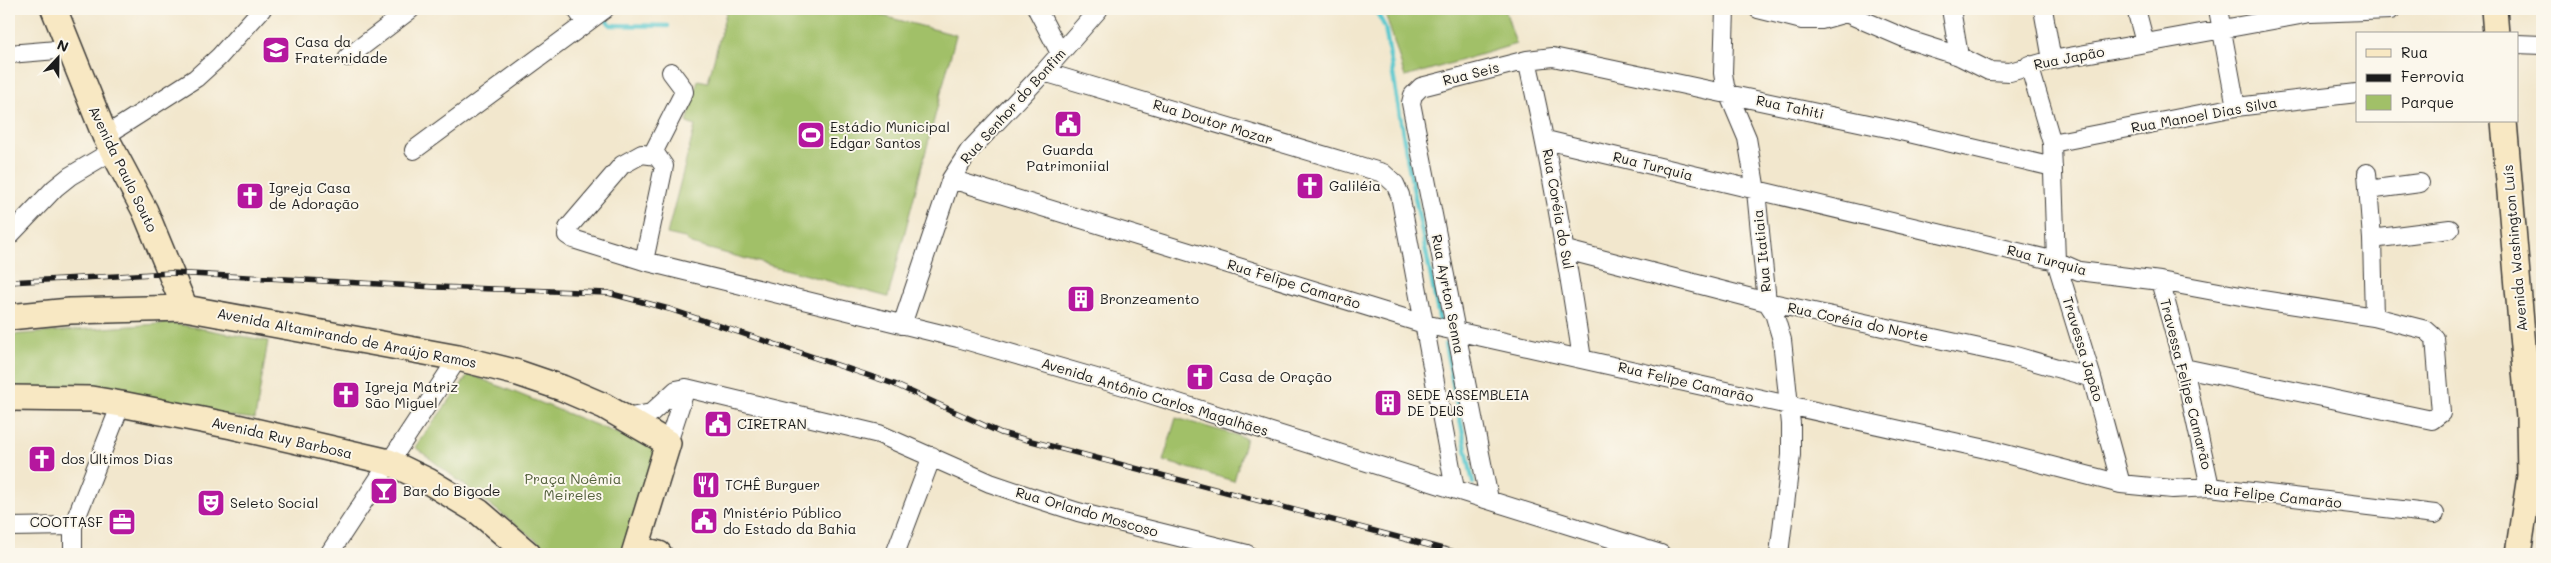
<svg xmlns="http://www.w3.org/2000/svg" width="2551" height="563" font-family="Mali,sans-serif">
	<rect width="100%" height="100%" fill="#fbf7ec"/>
	<filter id="ink" filterUnits="userSpaceOnUse"><feTurbulence type="fractalNoise" baseFrequency=".02" numOctaves="2"/><feDisplacementMap in="SourceGraphic" scale="10" xChannelSelector="R" yChannelSelector="G"/><feConvolveMatrix kernelMatrix="1 2 1 2 8 2 1 2 1" color-interpolation-filters="sRGB"/></filter>
	<filter id="wash" filterUnits="userSpaceOnUse"><feTurbulence type="fractalNoise" baseFrequency=".0096" numOctaves="4" result="noise"/><feDisplacementMap in="SourceGraphic" scale="20" xChannelSelector="R" yChannelSelector="G"/><feGaussianBlur stdDeviation="1.12" result="paint"/><feColorMatrix in="noise" values="0 0 0 0 0 0 0 0 0 0 0 0 0 0 0 0 0 1.4 0 .05"/><feComposite in="paint" operator="in"/></filter>
	<g filter="url(#wash)">
		<rect width="100%" height="100%" fill="#f2e7cd"/>
		<!-- green -->
		<path fill="#a1c068" stroke="#5e6e42" d="M727 9H856L956 35 888 297 691 244 685 238 667 234 695 126 687 123 698 80 708 82Z
			M1384 9H1505L1516 44 1405 77Z
			M171 323 268 341 255 419 9 389V335Z
			M469 374 656 449 622 554H554L415 447Z
			M1176 418 1246 438 1234 481 1163 461Z"/>
		<g fill="none" stroke-linecap="round" stroke-linejoin="round">
			<!-- stream -->
			<path stroke="#59c7cd" stroke-width="4.5" d="M1375 9 1385 27 1407 157 1440 322
				M604 18 611 25 668 26
				M1445 344 1473 483"/>
		</g>
	</g>
	<g filter="url(#ink)">
		<g fill="none" stroke-linecap="round" stroke-linejoin="round">
			<defs>
				<path id="street" d="M576 9 586 23
					M1037 9 1060 53
					M1725 9 1723 73 1725 86 1747 138 1756 191 1767 302 1774 313 1782 340 1791 424V455L1779 554
					M1758 9 1802 20H1821L1846 13 1909 40 1959 56 1989 71 2010 72 2052 60 2311 13 2391 10
					M1951 9 1959 56
					M2043 9 2052 60
					M2136 9 2145 43
					M2218 9 2236 107
					M2517 44 2542 45
					M9 54 69 49
					M348 57 411 9
					M1527 60C1550 159 1567 258 1582 359
					M2029 65 2052 143 2056 261 2092 378 2121 484
					M1044 72 1383 173 1395 184 1400 195 1455 489
					M105 136 196 78 219 57 262 9
					M1546 140 2056 261 2079 271 2160 281 2262 300 2374 317 2426 330 2435 338 2441 413 2432 420 2184 368
					M2052 143 2236 107 2357 93
					M414 150 605 9
					M652 155 684 92 683 88 671 72
					M2367 173 2372 239 2374 317
					M951 179 1424 324 1986 449 2121 484 2172 489 2210 487 2435 514
					M2368 190 2420 183
					M9 236 55 188 70 176 112 151
					M2372 239 2450 229
					M1566 250 1767 302 2012 355 2092 378
					M644 261 664 166 657 156 642 154 622 165 568 228 567 235 573 239 644 261 958 338 1124 386 1661 554
					M2160 281 2184 368 2210 487
					M902 325 951 179 969 151 1044 72 1099 9
					M626 418 651 413 676 390 686 388 879 434 990 483 1031 497 1078 512 1247 554
					M668 443 686 388
					M1489 499 1411 103 1413 95 1421 87 1527 60 1553 57 1892 129 2053 167
					M9 527 73 526
					M73 554V526L121 404
					M329 554 458 358
					M895 554 932 456"/>
				<path id="secondary" d="M54 9 105 136 145 211 185 308
					M2494 9 2496 34
					M2504 121 2529 418 2530 476 2518 554
					M9 317 70 311 185 308 458 358 518 373 562 388 604 406 668 443 634 554
					M9 398 91 399 121 404 232 426 389 462 428 481 479 512 528 554
					M636 548 659 554"/>
			</defs>
			<!-- street casing -->
			<use href="#street" stroke="#3c3a37" stroke-width="20"/>
			<!-- secondary casing -->
			<use href="#secondary" stroke="#3c3a37" stroke-width="28"/>
			<!-- street -->
			<use href="#street" stroke="#fff" stroke-width="18"/>
			<!-- secondary -->
			<use href="#secondary" stroke="#f8e8c3" stroke-width="25"/>
			<defs>
				<path id="rail" d="M9 282 171 273 436 287 608 293 669 309 894 384 1001 433 1462 554"/>
			</defs>
			<!-- rail casing -->
			<use href="#rail" stroke="#1c1c1c" stroke-width="5.5"/>
			<!-- rail -->
			<use href="#rail" stroke="#fbf7ec" stroke-width="4" stroke-dasharray="11" stroke-linecap="butt"/>
		</g>
	</g>
	<!-- icons -->
	<defs>
		<symbol id="school-square" viewBox="-11 -11 22 22"><rect x="-9" y="-9" width="18" height="18" rx="4" fill="#b5179e" stroke="#fbf7ec"/><path d="M0-5L7-2L0 1L-7-2ZM-4 1L0 2.5L4 1V4Q0 6-4 4Z" fill="#fff"/></symbol>
		<symbol id="civic-square" viewBox="-11 -11 22 22"><rect x="-9" y="-9" width="18" height="18" rx="4" fill="#b5179e" stroke="#fbf7ec"/><path d="M-.6-6.5H3V-4.5H.6V-3L4-1V1h2V6H-6V1h2V-1L-.6-3ZM-1.2 2.5V6h2.4V2.5Z" fill="#fff"/></symbol>
		<symbol id="stadium-square" viewBox="-11 -11 22 22"><rect x="-9" y="-9" width="18" height="18" rx="4" fill="#b5179e" stroke="#fbf7ec"/><path d="M0-5a6.5 5 0 1 0 0 10a6.5 5 0 1 0 0-10ZM-3.5-1.8h7v3.6h-7Z" fill="#fff"/></symbol>
		<symbol id="church-square" viewBox="-11 -11 22 22"><rect x="-9" y="-9" width="18" height="18" rx="4" fill="#b5179e" stroke="#fbf7ec"/><path d="M-1.2-6h2.4v3.5h3.3v2.4h-3.3V6h-2.4V-.1h-3.3v-2.4h3.3Z" fill="#fff"/></symbol>
		<symbol id="building-square" viewBox="-11 -11 22 22"><rect x="-9" y="-9" width="18" height="18" rx="4" fill="#b5179e" stroke="#fbf7ec"/><path d="M-4-6H4V6H1V3H-1V6H-4ZM-2.5-4.3h1.7v1.8h-1.7ZM.8-4.3h1.7v1.8H.8ZM-2.5-1h1.7V.8h-1.7ZM.8-1h1.7V.8H.8Z" fill="#fff"/></symbol>
		<symbol id="restaurant-square" viewBox="-11 -11 22 22"><rect x="-9" y="-9" width="18" height="18" rx="4" fill="#b5179e" stroke="#fbf7ec"/><path d="M-5-6h1v4h1v-4h1v4h1v-4h1v5L-1.5 .5V6h-2V.5L-5-1ZM5-6V6H3V1.5H1.5Q1.5-4 5-6Z" fill="#fff"/></symbol>
		<symbol id="bar-square" viewBox="-11 -11 22 22"><rect x="-9" y="-9" width="18" height="18" rx="4" fill="#b5179e" stroke="#fbf7ec"/><path d="M-6-5H6L.8 .8V4.5H3.5V6h-7V4.5H-.8V.8Z" fill="#fff"/></symbol>
		<symbol id="theatre-square" viewBox="-11 -11 22 22"><rect x="-9" y="-9" width="18" height="18" rx="4" fill="#b5179e" stroke="#fbf7ec"/><path d="M-5-5.5Q0-4 5-5.5V0Q5 5 0 6Q-5 5-5 0ZM-3.3-2.5H-1v1.5H-3.3ZM1-2.5H3.3v1.5H1ZM-2.8 1Q0 5.5 2.8 1Z" fill="#fff"/></symbol>
		<symbol id="office-square" viewBox="-11 -11 22 22"><rect x="-9" y="-9" width="18" height="18" rx="4" fill="#b5179e" stroke="#fbf7ec"/><path d="M-6-3h4V-5.5h4V-3h4V5H-6ZM-1-4.5V-3h2v-1.5ZM-6 0V1H6V0Z" fill="#fff"/></symbol>
	</defs>
	<g fill-rule="evenodd">
		<use href="#school-square" x="260" y="34" width="32" height="32"/>
		<use href="#civic-square" x="1052" y="108" width="32" height="32"/>
		<use href="#stadium-square" x="795" y="119" width="32" height="32"/>
		<use href="#church-square" x="1294" y="170" width="32" height="32"/>
		<use href="#church-square" x="234" y="180" width="32" height="32"/>
		<use href="#building-square" x="1065" y="283" width="32" height="32"/>
		<use href="#church-square" x="1184" y="361" width="32" height="32"/>
		<use href="#church-square" x="330" y="379" width="32" height="32"/>
		<use href="#building-square" x="1372" y="387" width="32" height="32"/>
		<use href="#civic-square" x="702" y="408" width="32" height="32"/>
		<use href="#church-square" x="26" y="443" width="32" height="32"/>
		<use href="#restaurant-square" x="690" y="469" width="32" height="32"/>
		<use href="#bar-square" x="368" y="475" width="32" height="32"/>
		<use href="#theatre-square" x="195" y="487" width="32" height="32"/>
		<use href="#civic-square" x="688" y="505" width="32" height="32"/>
		<use href="#office-square" x="106" y="506" width="32" height="32"/>
	</g>
	<g text-anchor="middle" stroke-width="4" stroke-linejoin="round" paint-order="stroke">
		<!-- poi labels -->
		<g font-size="14" fill="#1c1c1c" stroke="#fbf7ec" text-anchor="start">
			<text x="295" y="47">Casa da<tspan x="295" dy="16">Fraternidade</tspan></text>
			<text x="830" y="132">Estádio Municipal<tspan x="830" dy="16">Edgar Santos</tspan></text>
			<text x="1068" y="155" text-anchor="middle">Guarda<tspan x="1068" dy="16">Patrimoniial</tspan></text>
			<text x="1329" y="191">Galiléia</text>
			<text x="269" y="193">Igreja Casa<tspan x="269" dy="16">de Adoração</tspan></text>
			<text x="1100" y="304">Bronzeamento</text>
			<text x="1219" y="382">Casa de Oração</text>
			<text x="365" y="392">Igreja Matriz<tspan x="365" dy="16">São Miguel</tspan></text>
			<text x="1407" y="400">SEDE ASSEMBLEIA<tspan x="1407" dy="16">DE DEUS</tspan></text>
			<text x="737" y="429">CIRETRAN</text>
			<text x="61" y="464">dos Últimos Dias</text>
			<text x="725" y="490">TCHÊ Burguer</text>
			<text x="403" y="496">Bar do Bigode</text>
			<text x="230" y="508">Seleto Social</text>
			<text x="723" y="518">Mnistério Público<tspan x="723" dy="16">do Estado da Bahia</tspan></text>
			<text x="103" y="527" text-anchor="end">COOTTASF</text>
		</g>
		<!-- street labels -->
		<g font-size="14" fill="#1c1c1c" stroke="#fbf7ec">
			<text transform="translate(2069 58) rotate(-11)" y="5">Rua Japão</text>
			<text transform="translate(1471 74) rotate(-14)" y="5">Rua Seis</text>
			<text transform="translate(1013 106) rotate(-48)" y="5">Rua Senhor do Bonfim</text>
			<text transform="translate(1790 107) rotate(12)" y="5">Rua Tahiti</text>
			<text transform="translate(2204 115) rotate(-10)" y="5">Rua Manoel Dias Silva</text>
			<text transform="translate(1213 122) rotate(17)" y="5">Rua Doutor Mozar</text>
			<text transform="translate(1653 166) rotate(14)" y="5">Rua Turquia</text>
			<text transform="translate(123 169) rotate(64)" y="5">Avenida Paulo Souto</text>
			<text transform="translate(1558 209) rotate(80)" y="5">Rua Coréia do Sul</text>
			<text transform="translate(2515 248) rotate(-95)" y="5">Avenida Washington Luís</text>
			<text transform="translate(1762 251) rotate(-96)" y="5">Rua Itatiaia</text>
			<text transform="translate(2047 260) rotate(15)" y="5">Rua Turquia</text>
			<text transform="translate(1294 284) rotate(17)" y="5">Rua Felipe Camarão</text>
			<text transform="translate(1448 294) rotate(79)" y="5">Rua Ayrton Senna</text>
			<text transform="translate(1858 322) rotate(12)" y="5">Rua Coréia do Norte</text>
			<text transform="translate(347 338) rotate(11)" y="5">Avenida Altamirando de Araújo Ramos</text>
			<text transform="translate(2083 349) rotate(73)" y="5">Travessa Japão</text>
			<text transform="translate(1686 382) rotate(13)" y="5">Rua Felipe Camarão</text>
			<text transform="translate(2186 384) rotate(76)" y="5">Travessa Felipe Camarão</text>
			<text transform="translate(1155 397) rotate(17)" y="5">Avenida Antônio Carlos Magalhães</text>
			<text transform="translate(282 438) rotate(13)" y="5">Avenida Ruy Barbosa</text>
			<text transform="translate(2273 496) rotate(6)" y="5">Rua Felipe Camarão</text>
			<text transform="translate(1087 512) rotate(16)" y="5">Rua Orlando Moscoso</text>
		</g>
		<!-- park labels -->
		<g font-size="14" fill="#515e3a" stroke="#fbf7ec">
			<text x="573" y="484">Praça Noêmia<tspan x="573" dy="16">Meireles</tspan></text>
		</g>
	</g>
	<!-- margin -->
	<rect width="2551" height="563" fill="none" stroke="#fbf7ec" stroke-width="30"/>
	<!-- legend -->
	<rect x="2356" y="32" width="162" height="90" fill="#fbf7ec" stroke="#a29f99"/>
	<rect x="2366" y="49" width="25" height="8" fill="#f8e8c3" stroke="#a29f99"/>
	<text x="2401" y="58" font-size="15" fill="#1c1c1c">Rua</text>
	<rect x="2366" y="74" width="25" height="8" fill="#1c1c1c" stroke="#a29f99"/>
	<text x="2401" y="82" font-size="15" fill="#1c1c1c">Ferrovia</text>
	<rect x="2366" y="95" width="25" height="15" fill="#a1c068" stroke="#a29f99"/>
	<text x="2401" y="108" font-size="15" fill="#1c1c1c">Parque</text>
	<!-- north arrow -->
	<g transform="translate(58 58) rotate(22)" stroke="#fbf7ec" stroke-width="4" paint-order="stroke">
	<path d="M0-4L9 19L0 12L-9 19Z" fill="#1c1c1c"/>
	<text y="-8" font-size="14" font-weight="bold" text-anchor="middle" fill="#1c1c1c">N</text>
	</g>
</svg>
